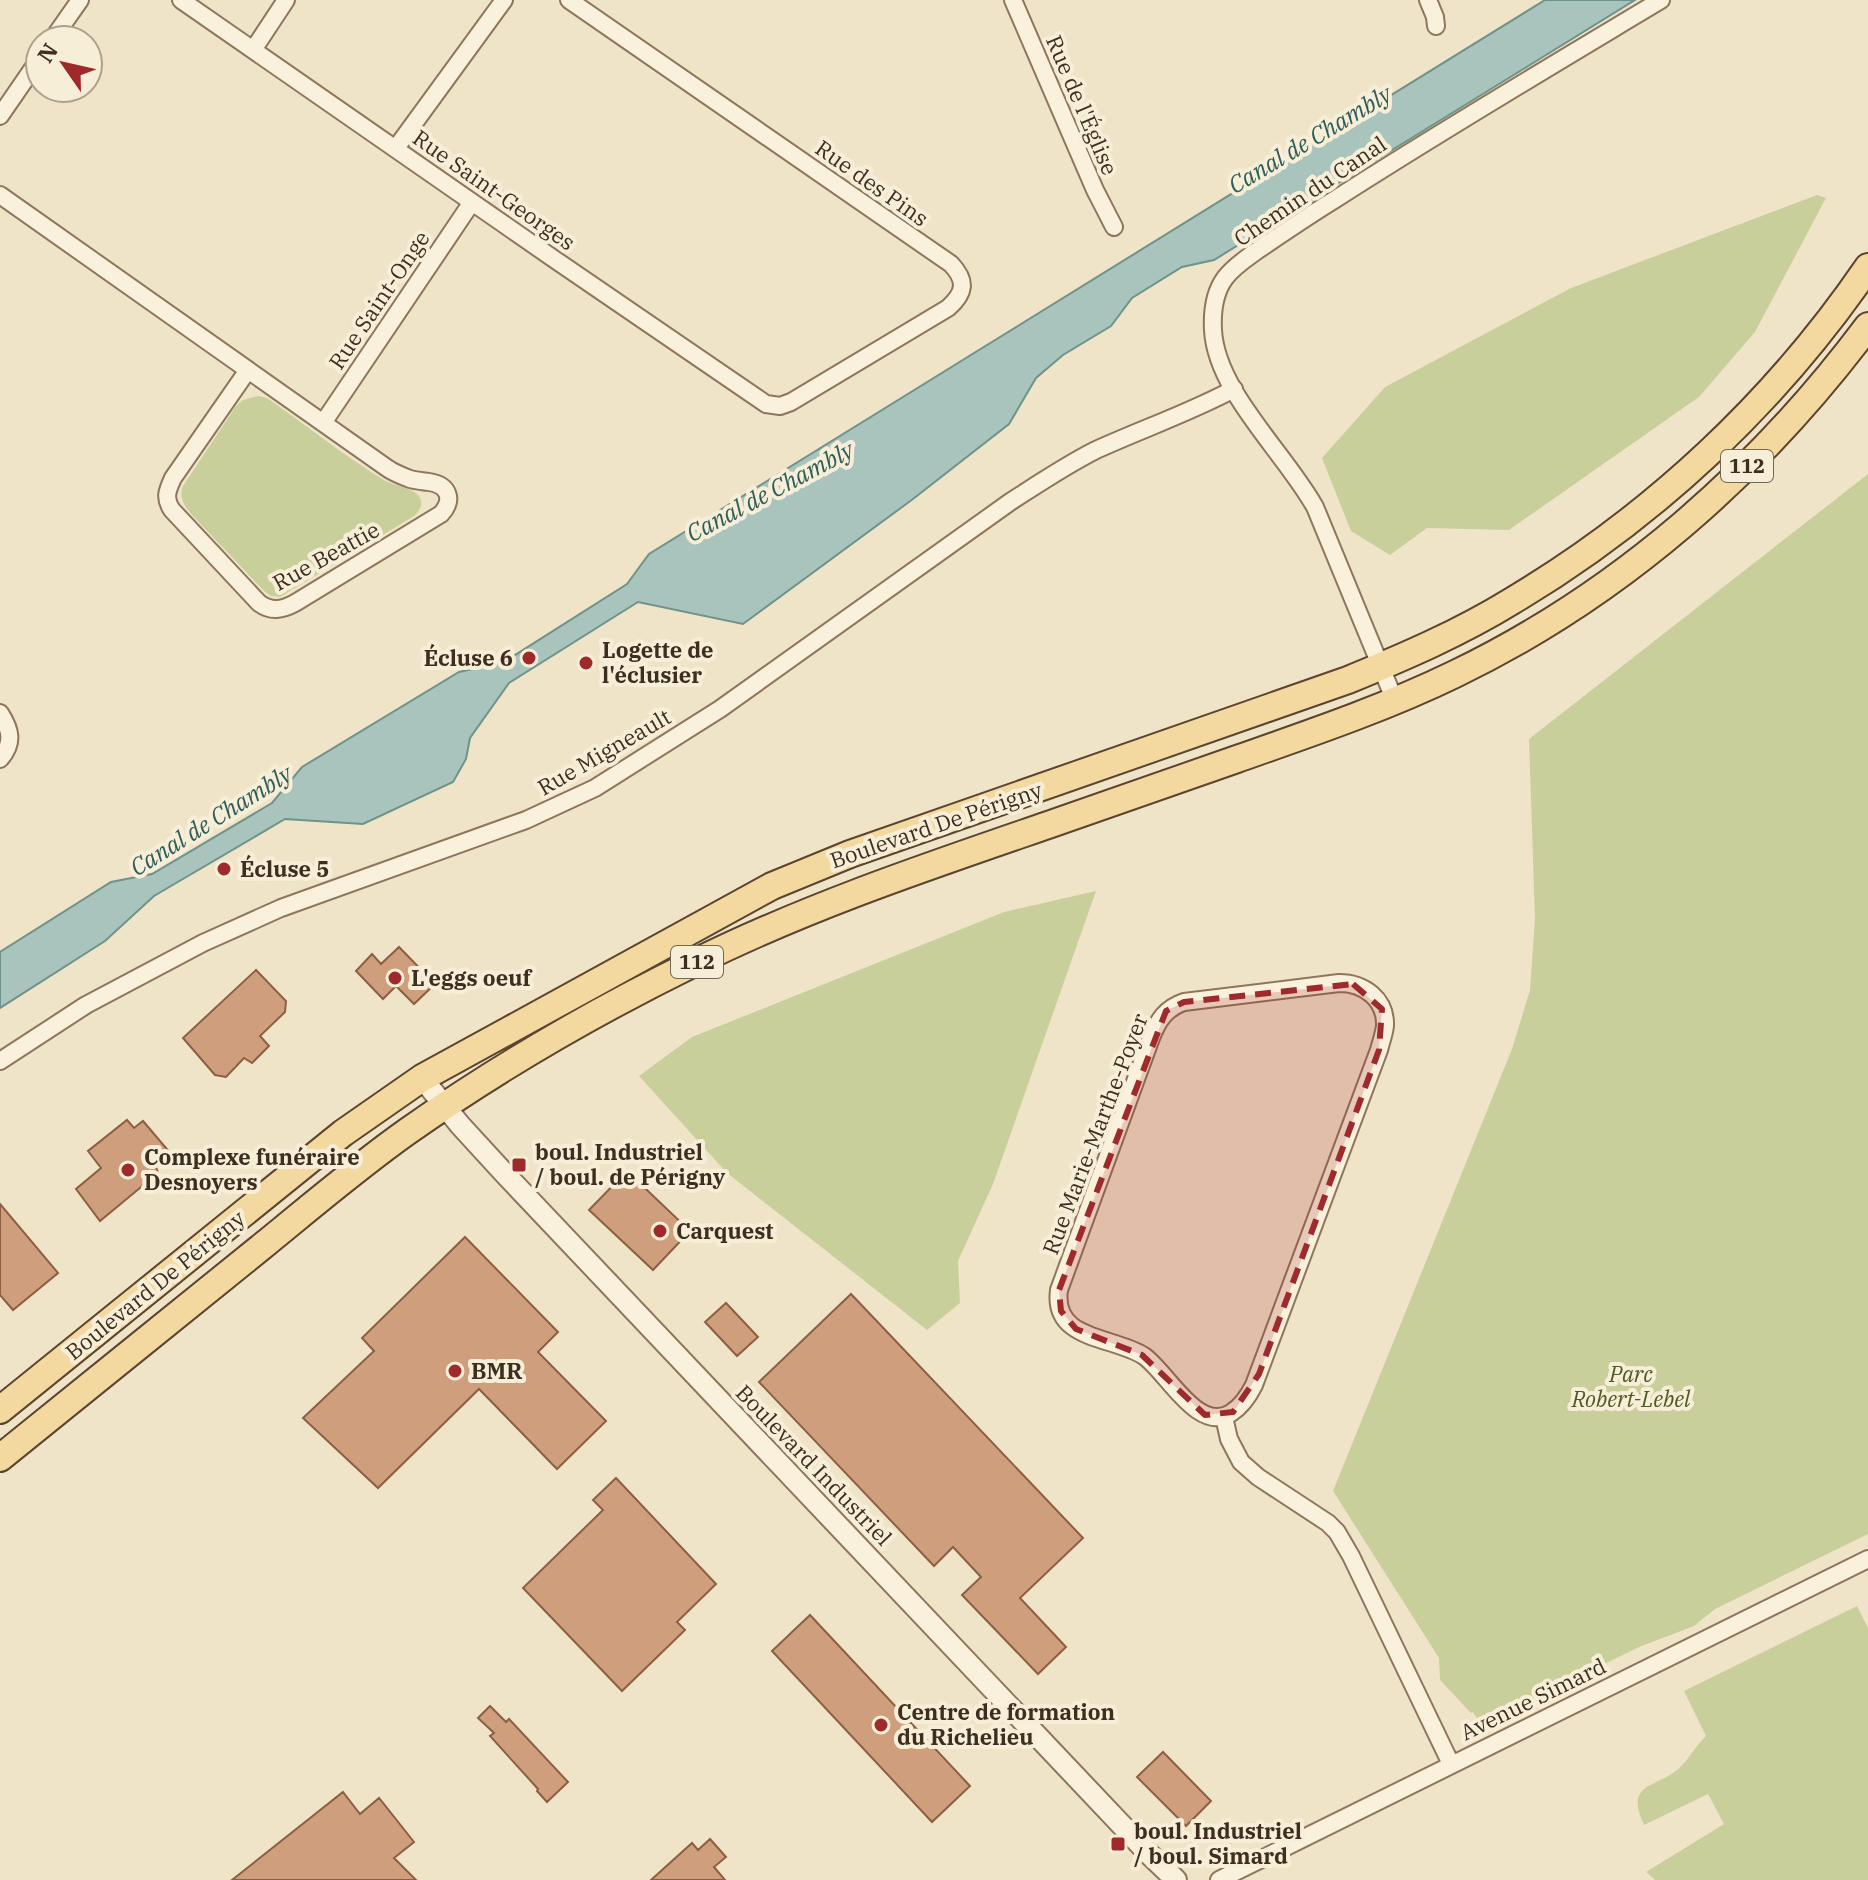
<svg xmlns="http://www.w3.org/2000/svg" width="1868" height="1880" font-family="'IBM Plex Serif',serif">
	<rect width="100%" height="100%" fill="#f0e4c8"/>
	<!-- green -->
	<path fill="#c9cf9b" d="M1817 195 1826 198 1755 332 1699 397 1509 530 1427 528 1390 555 1351 531 1322 458 1385 387 1571 288Z
		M258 396 267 398C306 425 343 455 384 480 393 486 411 487 418 495 424 502 421 510 414 516L280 597 271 596 264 591 192 515C185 506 178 498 183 486L236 406 243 400Z
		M1868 474V1534L1715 1609 1694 1626 1639 1647 1481 1725 1473 1712 1471 1713 1440 1680 1439 1658 1333 1491 1512 1049 1530 990 1535 919 1529 739Z
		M1096 891 993 1184 958 1261 960 1303 927 1330 727 1173 639 1076 692 1037 1004 912Z
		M1857 1606 1868 1628V1880H1655L1646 1872 1724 1824 1708 1794 1644 1825C1625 1783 1653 1789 1677 1770 1689 1760 1695 1746 1706 1736L1684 1691Z"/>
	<!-- water -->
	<path fill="#a9c4bc" stroke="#6f938a" stroke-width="2" d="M1545 0H1635L1214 260 1182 267 1132 298 1111 326 1063 355 1036 378 1009 424 913 499 743 624 638 602 509 683 470 738 466 759 453 782 363 824 285 819 154 896 105 941 0 1008V952L111 882 152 874 272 803 302 767 459 672 504 662 627 584 649 554Z"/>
	<!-- building -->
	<path fill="#cf9f7d" stroke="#8d5f41" stroke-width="2" d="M399 947 435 984 414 1004 396 986 383 999 356 971 372 954 381 964Z
		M256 970 286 1001 285 1012 260 1036 269 1046 252 1063 244 1058 226 1077 215 1075 183 1038Z
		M127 1120 134 1128 143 1121 172 1155 156 1167 158 1173 100 1221 76 1189 101 1168 88 1151Z
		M627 1171 690 1231 653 1270 589 1210Z
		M0 1204 58 1273 13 1310 0 1295Z
		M465 1237 558 1332 538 1352 606 1421 557 1469 479 1389 378 1488 303 1418 374 1351 362 1338Z
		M851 1294 1083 1538 1020 1598 1066 1647 1038 1674 962 1595 981 1577 953 1547 934 1566 759 1382Z
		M726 1303 758 1337 737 1356 705 1322Z
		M616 1478 716 1584 677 1622 685 1630 622 1691 523 1588 603 1510 593 1500Z
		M810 1615 970 1786 932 1822 772 1651Z
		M490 1706 506 1722 509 1719 568 1782 547 1802 537 1791 538 1789 490 1736 494 1733 478 1718Z
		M1163 1752 1211 1801 1186 1826 1137 1777Z
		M343 1792 360 1814 379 1798 414 1842 394 1858 416 1880H232Z
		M710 1839 726 1857 714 1867 725 1880H651L692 1843 698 1850Z"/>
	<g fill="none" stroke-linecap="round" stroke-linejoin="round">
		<defs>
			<path id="minor" d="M181 0 554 259 766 404 780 406 791 402 948 308C965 293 967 281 951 264L569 0
				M1013 0 1095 190 1114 227
				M1428 0 1435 17 1436 26
				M52 40 80 0
				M253 50 286 0
				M0 116 40 58
				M396 148 504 0
				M0 195 387 468C394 473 402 476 410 479 417 481 423 481 429 482 449 485 454 500 441 514L295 603C282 610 271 612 259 603L172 510C164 498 167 491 173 478L248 370
				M323 423 472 202
				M1395 701 1315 507C1285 453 1216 391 1213 330 1212 311 1214 293 1225 278 1234 266 1247 258 1258 250 1283 233 1308 216 1334 200 1441 131 1551 66 1661 0
				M0 713C11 730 14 743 0 759
				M1339 983C1364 983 1386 999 1385 1026 1384 1034 1381 1042 1379 1050L1254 1385C1248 1397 1242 1406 1231 1413 1198 1434 1167 1372 1144 1356 1113 1336 1052 1341 1059 1290L1151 1038C1158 1020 1166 1008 1184 1002Z
				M0 1061 86 1005 203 943 281 908 526 820 595 788 720 709 1010 502C1038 484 1066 465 1096 450 1142 429 1189 413 1234 389
				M1224 1417 1229 1439 1241 1462 1258 1477 1328 1523 1337 1532 1351 1556 1451 1764
				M1219 1880 1868 1559"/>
			<path id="tertiary" d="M422 1078 460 1125 504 1173 1150 1855 1176 1880"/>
			<path id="primary" d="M0 1410 343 1133 422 1078 772 886 850 854 1348 680C1404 657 1460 633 1512 601 1653 517 1775 403 1868 267
				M0 1458C87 1388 173 1318 260 1248 308 1209 357 1167 408 1131 499 1067 596 1011 696 962 809 906 929 866 1048 825 1111 803 1174 781 1237 759 1311 733 1385 708 1455 674 1619 595 1759 472 1868 326"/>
		</defs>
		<!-- minor casing -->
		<use href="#minor" stroke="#8d765c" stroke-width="20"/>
		<!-- tertiary casing -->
		<use href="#tertiary" stroke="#8d765c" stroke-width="24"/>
		<!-- primary casing -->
		<use href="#primary" stroke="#5b4430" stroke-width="30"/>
		<!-- minor -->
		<use href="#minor" stroke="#faf1dc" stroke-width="16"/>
		<!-- tertiary -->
		<use href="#tertiary" stroke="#faf1dc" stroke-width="20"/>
		<!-- primary -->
		<use href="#primary" stroke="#f3d9a0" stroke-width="26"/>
	</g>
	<!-- marked area -->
	<path fill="#9e2a2b" fill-opacity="0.2" stroke="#9e2a2b" stroke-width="6" stroke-dasharray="16 10" stroke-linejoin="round" d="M1353 984 1382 1009 1379 1050 1259 1374 1233 1412 1205 1415 1142 1355 1076 1329 1061 1311 1059 1290 1166 1011 1184 1002Z"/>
	<!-- markers -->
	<g fill="#9e2a2b" stroke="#f7eed8" stroke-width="3">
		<circle cx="529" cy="658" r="8"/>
		<circle cx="586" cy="663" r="8"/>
		<circle cx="224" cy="869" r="8"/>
		<circle cx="395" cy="978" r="8"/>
		<rect x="511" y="1157" width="16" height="16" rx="4"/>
		<circle cx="128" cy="1170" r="8"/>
		<circle cx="660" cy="1231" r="8"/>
		<circle cx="455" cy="1371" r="8"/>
		<circle cx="881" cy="1725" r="8"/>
		<rect x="1110" y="1836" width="16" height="16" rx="4"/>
	</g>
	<g text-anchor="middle" stroke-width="8" stroke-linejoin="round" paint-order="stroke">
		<!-- shield labels -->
		<g fill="#f7eed8" stroke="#756857" stroke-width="2">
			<rect x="1721" y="450" width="52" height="32" rx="6"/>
			<rect x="671" y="946" width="52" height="32" rx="6"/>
		</g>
		<g font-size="20" font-weight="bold" fill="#3d2e20">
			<text x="1747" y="473">112</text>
			<text x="697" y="969">112</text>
		</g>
		<!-- street labels -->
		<g font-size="22" fill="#3d2e20" stroke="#f7eed8">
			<text transform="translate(1082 105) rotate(67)" y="8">Rue de l'Église</text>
			<text transform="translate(872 183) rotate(35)" y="8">Rue des Pins</text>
			<text transform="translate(494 190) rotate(35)" y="8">Rue Saint-Georges</text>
			<text transform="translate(1310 191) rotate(-34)" y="8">Chemin du Canal</text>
			<text transform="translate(379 300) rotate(-56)" y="8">Rue Saint-Onge</text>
			<text transform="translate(326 556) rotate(-29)" y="8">Rue Beattie</text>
			<text transform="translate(604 752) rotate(-30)" y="8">Rue Migneault</text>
			<text transform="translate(936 825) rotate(-19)" y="8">Boulevard De Périgny</text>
			<text transform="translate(1095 1134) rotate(-69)" y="8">Rue Marie-Marthe-Poyer</text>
			<text transform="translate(155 1285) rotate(-39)" y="8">Boulevard De Périgny</text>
			<text transform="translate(814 1465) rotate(46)" y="8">Boulevard Industriel</text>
			<text transform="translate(1533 1699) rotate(-26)" y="8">Avenue Simard</text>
		</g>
		<!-- poi labels -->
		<g font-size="22" font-weight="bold" fill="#3d2e20" stroke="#f7eed8" text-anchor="start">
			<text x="602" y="658">Logette de<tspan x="602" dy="25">l'éclusier</tspan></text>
			<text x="513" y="666" text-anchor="end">Écluse 6</text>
			<text x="240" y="877">Écluse 5</text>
			<text x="411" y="986">L'eggs oeuf</text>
			<text x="535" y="1160">boul. Industriel<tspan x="535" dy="25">/ boul. de Périgny</tspan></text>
			<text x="144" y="1165">Complexe funéraire<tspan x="144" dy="25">Desnoyers</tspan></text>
			<text x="676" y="1239">Carquest</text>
			<text x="471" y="1379">BMR</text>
			<text x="897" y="1720">Centre de formation<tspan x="897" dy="25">du Richelieu</tspan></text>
			<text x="1134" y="1839">boul. Industriel<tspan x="1134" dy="25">/ boul. Simard</tspan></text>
		</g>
		<!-- park labels -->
		<g font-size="22" font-style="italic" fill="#4d5a26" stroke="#f7eed8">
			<text x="1631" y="1382">Parc<tspan x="1631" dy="25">Robert-Lebel</tspan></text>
		</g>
		<!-- water labels -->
		<g font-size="24" font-style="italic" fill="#2f5d5a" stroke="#f7eed8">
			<text transform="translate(1310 140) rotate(-31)" y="8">Canal de Chambly</text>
			<text transform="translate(770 492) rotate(-28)" y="8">Canal de Chambly</text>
			<text transform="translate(211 821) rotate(-32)" y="8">Canal de Chambly</text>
		</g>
	</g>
	<!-- north arrow -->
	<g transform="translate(64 64) rotate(304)"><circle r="38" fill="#f7eed8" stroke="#ada18e" stroke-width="2"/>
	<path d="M0-6L14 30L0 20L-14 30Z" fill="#9e2a2b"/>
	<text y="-12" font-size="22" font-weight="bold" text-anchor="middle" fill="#3d2e20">N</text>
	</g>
</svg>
